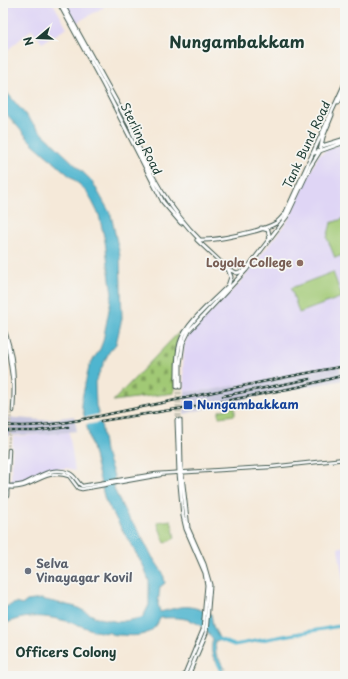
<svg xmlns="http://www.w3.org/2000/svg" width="348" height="679" font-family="'Playpen Sans',sans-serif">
	<defs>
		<pattern id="cemetery-stones" width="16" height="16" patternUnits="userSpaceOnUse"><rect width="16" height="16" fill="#a1c974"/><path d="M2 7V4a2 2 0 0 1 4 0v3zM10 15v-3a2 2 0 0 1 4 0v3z" fill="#83a460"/></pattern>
	</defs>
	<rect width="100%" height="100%" fill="#f6f6f2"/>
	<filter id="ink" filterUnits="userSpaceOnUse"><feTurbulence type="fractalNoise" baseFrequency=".025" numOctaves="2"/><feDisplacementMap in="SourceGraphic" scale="8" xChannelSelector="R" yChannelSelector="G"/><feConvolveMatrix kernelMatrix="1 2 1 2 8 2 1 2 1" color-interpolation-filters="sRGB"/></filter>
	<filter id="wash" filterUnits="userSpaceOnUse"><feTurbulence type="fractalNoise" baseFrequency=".012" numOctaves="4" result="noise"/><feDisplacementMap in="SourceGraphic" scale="16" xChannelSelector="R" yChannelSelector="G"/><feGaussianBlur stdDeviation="0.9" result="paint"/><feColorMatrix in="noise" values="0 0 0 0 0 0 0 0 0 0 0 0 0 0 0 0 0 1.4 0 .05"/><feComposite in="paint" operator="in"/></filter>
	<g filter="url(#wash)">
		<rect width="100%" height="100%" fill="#f5e9d9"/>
		<!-- built -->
		<path fill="#dfd5f5" d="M5 3H53L67 28 42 43 32 29 3 54V4Z
			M63 3H102L104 7 74 24Z
			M345 143V365L211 390 185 392 183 367 184 344 189 334 239 284 289 219 318 156 327 149Z
			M69 432 75 471 67 468 51 470 40 473 24 483H11L13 437Z
			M345 546V581H343L338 548Z"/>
		<!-- railway -->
		<path fill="#c3c1db" d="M340 366 342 380 267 394 184 414 185 392 211 390Z
			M74 416 77 431 50 434 3 436V417L43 420Z"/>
		<!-- cemetery -->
		<path fill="url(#cemetery-stones)" stroke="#608354" d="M179 332 176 347 174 393 113 401Z"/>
		<!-- green -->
		<path fill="#a1c974" stroke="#608354" d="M345 218V254L335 258 327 238 331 223Z
			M333 272 342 297 299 313 291 288Z
			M235 406V415L219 417V411Z
			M171 520 175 538 165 543 157 522Z"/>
		<!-- water -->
		<path fill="#50b5cf" stroke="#387982" d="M3 88 35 126 92 181 111 215 120 256 122 318 116 344 109 352 95 382 96 406 101 423 105 451 114 476V489L127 516 137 528 151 555 163 573 165 583 160 587 158 604 160 612C185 606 186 603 211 614L213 626 220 640 215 641 216 654 225 669C213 662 209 652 213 639 198 618 184 617 160 618 154 635 139 637 123 635 118 635 112 635 108 632L104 633C100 631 96 632 92 630 64 619 32 609 3 625V608L16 603 22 605 27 601 41 599 76 607 98 618 119 622 141 618 144 615 149 605V581L144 567 105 500 81 403 89 366 100 349 103 341 112 294 105 241 99 215 89 195 80 185 32 143 3 110Z"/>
		<!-- pier -->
		<path fill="#f5e9d9" d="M100 414 103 422 85 425 82 418Z"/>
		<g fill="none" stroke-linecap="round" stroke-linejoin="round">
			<!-- canal -->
			<path stroke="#50b5cf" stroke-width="3" d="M216 638 234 645 345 625
				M218 663 224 676"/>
		</g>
	</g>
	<g filter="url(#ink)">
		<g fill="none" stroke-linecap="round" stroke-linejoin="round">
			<!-- minor-tunnel -->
			<path stroke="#cac7b8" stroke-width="2.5" stroke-dasharray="2.5 1" stroke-linecap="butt" d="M8 450 11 411"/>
			<!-- major-tunnel -->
			<path stroke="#cac7b8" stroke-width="3" stroke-dasharray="3 1.5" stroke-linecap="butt" d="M177 387V420
				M180 387V420"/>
			<defs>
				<path id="minor" d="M3 326C14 354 15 381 13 411
					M3 333 8 348 13 383
					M7 486C13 486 21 486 26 483 40 476 53 466 69 473 76 476 77 483 82 486L156 474 271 467 345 459
					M7 487C32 491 42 467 69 476L78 488 82 489 160 475
					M3 496 7 460
					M3 502 7 496 9 450"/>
				<path id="major" d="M59 3 104 86 163 202 181 223
					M62 3 130 126C146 169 167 207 200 240 215 241 263 231 276 223 279 221 282 217 285 214L345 83
					M338 103 345 91
					M322 146 345 139
					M314 153 345 142
					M261 228 268 230 270 239
					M197 240 228 269 237 273 245 270
					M177 387C177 373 176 357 180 343 185 324 214 300 228 286L231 277 228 269
					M180 387V364L183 343 189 331 246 270 287 216 310 167 320 151 323 137 332 115
					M177 420 179 473 183 516 186 529 205 573 207 585 203 630 184 676
					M180 420 181 467 188 528 204 564 210 585 206 633 188 676"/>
			</defs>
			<!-- minor casing -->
			<use href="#minor" stroke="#3f574d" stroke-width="4.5"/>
			<!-- major casing -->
			<use href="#major" stroke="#3f574d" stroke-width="5"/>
			<!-- minor -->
			<use href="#minor" stroke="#fff" stroke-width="2.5"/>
			<!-- major -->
			<use href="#major" stroke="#fff" stroke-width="3"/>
			<defs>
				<path id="rail" d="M223 396 310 379
					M101 421 209 404 298 387 345 375
					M3 425C47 430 98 416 142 407 209 393 277 378 345 366
					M3 431H36L68 427"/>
			</defs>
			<!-- rail casing -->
			<use href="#rail" stroke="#1f3d34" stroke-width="2.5"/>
			<!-- rail -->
			<use href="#rail" stroke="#f6f6f2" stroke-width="1" stroke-dasharray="3" stroke-linecap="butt"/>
		</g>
	</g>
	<!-- markers -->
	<circle fill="#8d6e63" stroke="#f6f6f2" stroke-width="1.5" cx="300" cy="263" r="4"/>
	<rect fill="#1a4fb4" stroke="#f6f6f2" stroke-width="1.5" x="183" y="400" width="10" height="10" rx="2"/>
	<circle fill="#6b7280" stroke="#f6f6f2" stroke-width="1.5" cx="28" cy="571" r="4"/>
	<g text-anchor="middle" stroke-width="3.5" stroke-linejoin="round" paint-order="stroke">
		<!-- street labels -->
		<g font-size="12" fill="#1f3d34" stroke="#f6f6f2">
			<text transform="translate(141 139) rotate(64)" y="4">Sterling Road</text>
			<text transform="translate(307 145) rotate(-65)" y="4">Tank Bund Road</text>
		</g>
		<!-- education labels -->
		<g font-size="12" font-weight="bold" fill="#785e54" stroke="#f6f6f2" text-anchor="end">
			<text x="292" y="267">Loyola College</text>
		</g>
		<!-- transit labels -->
		<g font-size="12" font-weight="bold" fill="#164399" stroke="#f6f6f2" text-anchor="start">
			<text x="197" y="409">Nungambakkam</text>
		</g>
		<!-- worship labels -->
		<g font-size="12" font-weight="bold" fill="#5b616d" stroke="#f6f6f2" text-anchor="start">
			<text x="36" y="568">Selva<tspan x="36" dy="14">Vinayagar Kovil</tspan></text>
		</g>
		<!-- neighbourhood labels -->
		<g font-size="13" font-weight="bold" fill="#1f3d34" stroke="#f6f6f2">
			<text x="66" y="657">Officers Colony</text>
		</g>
		<!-- district labels -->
		<g font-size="16" font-weight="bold" fill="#1f3d34" stroke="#f6f6f2">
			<text x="237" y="48">Nungambakkam</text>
		</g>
	</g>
	<!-- margin -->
	<rect width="348" height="679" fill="none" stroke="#f6f6f2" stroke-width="16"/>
	<!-- north arrow -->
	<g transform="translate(38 38) rotate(251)" stroke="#f6f6f2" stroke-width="3" paint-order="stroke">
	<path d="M0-3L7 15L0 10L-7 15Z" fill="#1f3d34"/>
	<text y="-6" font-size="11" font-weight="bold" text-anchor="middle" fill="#1f3d34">N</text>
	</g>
</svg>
